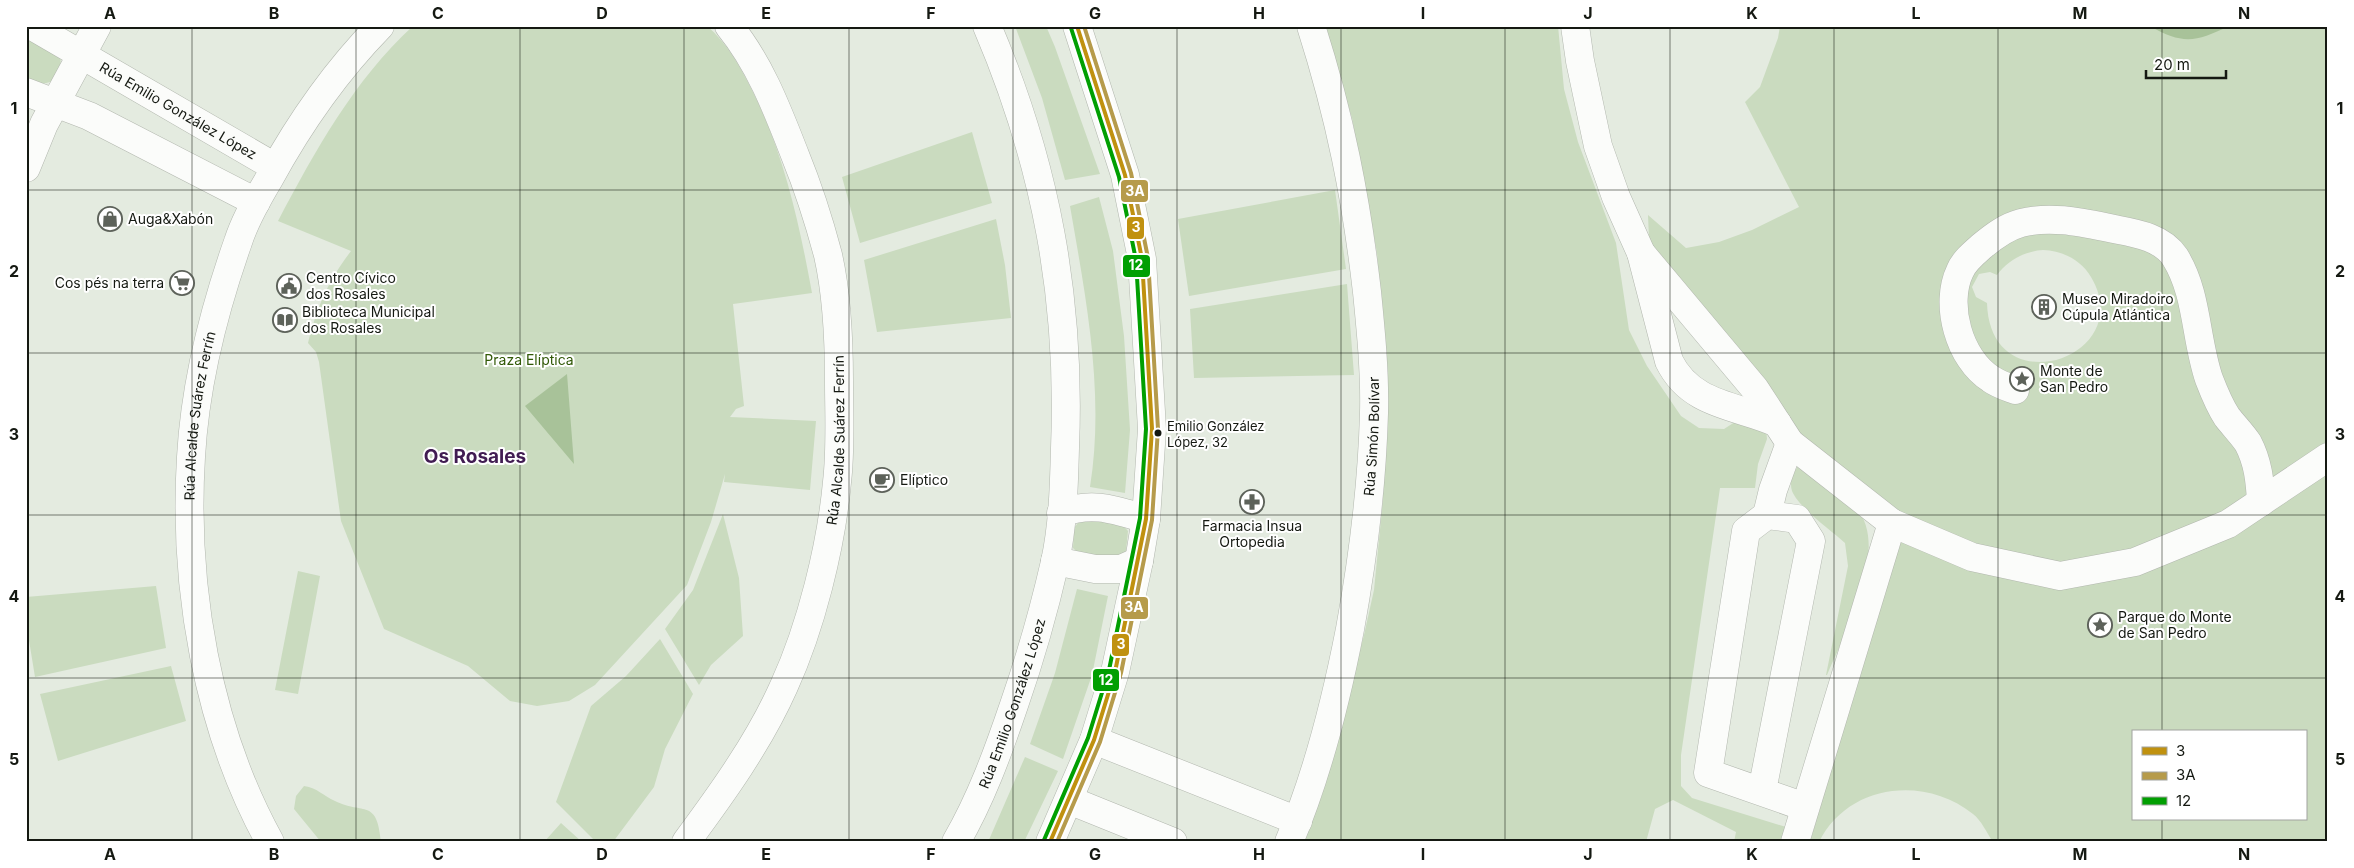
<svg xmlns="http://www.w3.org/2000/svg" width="2354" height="868" font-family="Inter,sans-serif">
	<rect width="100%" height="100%" fill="#e4ebe0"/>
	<!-- green -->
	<path fill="#cadbbf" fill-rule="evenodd" d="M413 26H707C727 43 739 65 751 88 784 153 799 222 812 293L733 304 744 406 736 409 730 417 816 421 810 490 724 482 725 474 711 522 687 585 595 685 569 701 537 706 510 701 468 666 384 629 341 521 319 362 316 352 308 343C318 305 327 283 351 251L278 221C315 151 354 80 413 26Z
		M1015 26H1046L1055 47 1100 174 1065 180 1042 98Z
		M1324 26H1558L1564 89 1578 142 1616 243 1629 330 1647 366 1681 416 1699 428 1724 429 1738 420 1766 428 1767 439 1758 464 1755 488H1720L1681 755V786L1692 798 1786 827 1782 842H1734L1736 832 1673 800 1655 809 1646 842H1303L1322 795 1364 635 1374 590 1383 499 1386 383 1377 253 1352 118Z
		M1780 26H2328V842H1993C1987 833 1981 820 1973 814 1924 775 1848 784 1819 842H1810L1904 518 1805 442 1663 265 1649 239 1648 215 1686 248 1719 242 1752 230 1799 207 1745 102 1760 87 1778 38ZM2043 250C2063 251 2081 260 2091 277 2139 358 1990 407 1987 303L1976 297 1972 287 1979 274 1990 272 1997 275C2008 260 2025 251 2043 250ZM2133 732H2305V819H2133Z
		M26 36 60 54C64 79 49 90 26 79Z
		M972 132 992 203 860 243 842 177Z
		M1335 190 1346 269 1189 296 1178 219Z
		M1099 197 1113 251 1124 336 1130 430 1125 493 1090 487C1105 393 1086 299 1070 206Z
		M996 219 1005 265 1011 318 877 332 864 260Z
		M1347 284 1354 375 1194 378 1190 309Z
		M1798 466C1816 478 1839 490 1854 506 1893 543 1844 635 1827 675H1826L1848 566 1845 543C1831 530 1799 508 1792 491 1789 481 1793 474 1798 466Z
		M723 514 739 578 743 636 711 665 699 685 665 629 693 590Z
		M1081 519 1121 523 1128 531 1126 551 1118 559 1082 557 1073 548 1074 528Z
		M298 571 320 576 298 694 275 690Z
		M156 586 166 648 35 677 26 622V597Z
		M1077 589 1108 596 1092 675 1063 759 1030 744 1055 673Z
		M660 639 693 694 665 749 654 787 613 842H596L556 802 591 706 626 676Z
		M171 666 186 721 58 761 40 694Z
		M1025 757 1058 771 1024 842H988Z
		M304 786C318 788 323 796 335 801 364 815 377 798 381 842H321L294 809 296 796Z
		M561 823 582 842H544Z"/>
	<!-- water -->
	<path fill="#a8c299" d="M2150 26H2229C2196 42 2183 45 2150 26Z
		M567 374 574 464 525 406Z"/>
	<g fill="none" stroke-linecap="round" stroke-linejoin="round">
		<defs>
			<g id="minor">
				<path id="s1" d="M32 26 275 167"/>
				<path d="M1575 26 1580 61 1598 146 1616 197 1641 253 1669 361C1691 406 1737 405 1777 423"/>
				<path d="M26 92 89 116 256 202"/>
				<path d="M26 168 44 124 97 26"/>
				<path d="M1641 253 1755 389 1790 443 1892 523 1795 842"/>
				<path d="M2015 390C2007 387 1998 384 1991 379 1959 359 1944 304 1960 271 1964 261 1974 253 1982 246 1994 236 2006 227 2021 223 2052 215 2084 223 2114 229 2135 233 2162 237 2175 257 2198 294 2195 338 2209 379 2214 392 2219 405 2227 417 2234 426 2242 434 2248 443 2258 462 2260 481 2261 502"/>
				<path d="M1061 513C1093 501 1115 510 1146 519"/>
				<path d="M1767 515 1773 490 1790 443"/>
				<path d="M1892 523 1972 557 2060 576 2135 562 2228 524 2328 457"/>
				<path d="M1055 561 1095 569H1121L1139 561"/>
				<path d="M1094 740 1298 821"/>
				<path d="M1762 791 1811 541 1797 519 1767 515 1746 531 1708 773 1805 807"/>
				<path d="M1069 800 1173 842"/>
				<path id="s2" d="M270 842C207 728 183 586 191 457 195 385 214 310 238 242 245 220 257 199 269 179 299 124 336 71 380 26"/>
				<path id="s3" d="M686 842C723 792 759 742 784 686 811 627 831 547 837 482 841 449 839 415 839 381 839 340 837 295 828 255 819 221 808 187 795 155 777 109 760 64 729 26"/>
				<path id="s4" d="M956 842C981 799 998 752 1014 705 1030 659 1044 610 1055 562 1063 525 1064 486 1065 448 1071 299 1046 164 987 26"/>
				<path d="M1050 842 1094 740 1115 672 1139 561 1146 519 1152 429 1142 259 1125 175 1077 26"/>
				<path id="s5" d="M1289 842C1318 774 1336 701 1350 629 1363 558 1372 485 1374 413 1375 373 1371 332 1367 292 1356 197 1340 117 1311 26"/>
			</g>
		</defs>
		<!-- minor casing -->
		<use href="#minor" stroke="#b2b7ae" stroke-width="29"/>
		<!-- minor -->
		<use href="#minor" stroke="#fbfcfa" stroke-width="28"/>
		<defs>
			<path id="bus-1" d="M1050 842 1094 740 1115 672 1146 519 1152 429 1142 259 1125 175 1077 26"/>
			<path id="bus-2" d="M1057 842 1100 742 1121 673 1152 520 1158 429 1148 258 1131 173 1084 26"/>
			<path id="bus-3" d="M1044 840 1088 738 1109 670 1140 518 1146 429 1136 260 1119 177 1071 28"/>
		</defs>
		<!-- bus-1 casing -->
		<use href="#bus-1" stroke="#fff" stroke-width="8"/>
		<!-- bus-2 casing -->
		<use href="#bus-2" stroke="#fff" stroke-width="8"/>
		<!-- bus-3 casing -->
		<use href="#bus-3" stroke="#fff" stroke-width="8"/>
		<!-- bus-1 -->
		<use href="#bus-1" stroke="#c0910f" stroke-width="4"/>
		<!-- bus-2 -->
		<use href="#bus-2" stroke="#b69b4b" stroke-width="4"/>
		<!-- bus-3 -->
		<use href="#bus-3" stroke="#019f02" stroke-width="4"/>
	</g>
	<!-- grid -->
	<path fill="none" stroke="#151912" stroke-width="1" stroke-opacity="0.55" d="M192 26V842M356 26V842M520 26V842M684 26V842M849 26V842M1013 26V842M1177 26V842M1341 26V842M1505 26V842M1670 26V842M1834 26V842M1998 26V842M2162 26V732M26 190H2328M26 353H2328M26 515H2328M26 678H2328M2162 819V842"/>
	<!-- icons -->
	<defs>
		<symbol id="shop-ring" viewBox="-11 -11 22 22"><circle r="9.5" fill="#fff" stroke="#5d625a" stroke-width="1.5"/><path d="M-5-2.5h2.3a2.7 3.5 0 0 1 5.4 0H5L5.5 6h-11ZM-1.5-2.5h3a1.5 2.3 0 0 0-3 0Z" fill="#5d625a"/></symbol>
		<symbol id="supermarket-ring" viewBox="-11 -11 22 22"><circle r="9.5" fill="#fff" stroke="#5d625a" stroke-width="1.5"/><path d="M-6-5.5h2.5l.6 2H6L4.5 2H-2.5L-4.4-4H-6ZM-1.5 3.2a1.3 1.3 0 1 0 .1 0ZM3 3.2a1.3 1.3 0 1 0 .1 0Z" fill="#5d625a"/></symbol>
		<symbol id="civic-ring" viewBox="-11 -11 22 22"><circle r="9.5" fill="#fff" stroke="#5d625a" stroke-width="1.5"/><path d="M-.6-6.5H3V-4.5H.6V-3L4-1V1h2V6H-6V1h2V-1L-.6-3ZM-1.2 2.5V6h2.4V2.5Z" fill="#5d625a"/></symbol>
		<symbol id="building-ring" viewBox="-11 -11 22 22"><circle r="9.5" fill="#fff" stroke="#5d625a" stroke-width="1.5"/><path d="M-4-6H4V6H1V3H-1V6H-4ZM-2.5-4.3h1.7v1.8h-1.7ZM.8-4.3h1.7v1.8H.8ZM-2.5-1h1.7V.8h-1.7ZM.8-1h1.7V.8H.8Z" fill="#5d625a"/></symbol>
		<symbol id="library-ring" viewBox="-11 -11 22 22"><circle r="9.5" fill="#fff" stroke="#5d625a" stroke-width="1.5"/><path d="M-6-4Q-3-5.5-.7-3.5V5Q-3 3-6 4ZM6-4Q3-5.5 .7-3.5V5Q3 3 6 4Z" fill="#5d625a"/></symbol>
		<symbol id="sight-ring" viewBox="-11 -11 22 22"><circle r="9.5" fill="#fff" stroke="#5d625a" stroke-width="1.5"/><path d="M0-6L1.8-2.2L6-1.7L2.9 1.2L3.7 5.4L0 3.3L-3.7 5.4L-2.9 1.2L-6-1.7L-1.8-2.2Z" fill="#5d625a"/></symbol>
		<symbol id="cafe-ring" viewBox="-11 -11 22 22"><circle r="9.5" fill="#fff" stroke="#5d625a" stroke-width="1.5"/><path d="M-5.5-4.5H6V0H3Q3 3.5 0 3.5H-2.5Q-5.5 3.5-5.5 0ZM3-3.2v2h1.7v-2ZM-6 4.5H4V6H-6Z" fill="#5d625a"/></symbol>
		<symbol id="pharmacy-ring" viewBox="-11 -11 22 22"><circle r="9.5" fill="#fff" stroke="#5d625a" stroke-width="1.5"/><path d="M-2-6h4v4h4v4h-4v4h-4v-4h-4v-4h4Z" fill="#5d625a"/></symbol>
	</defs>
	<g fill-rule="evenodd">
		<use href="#shop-ring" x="96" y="205" width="28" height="28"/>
		<use href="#supermarket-ring" x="168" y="269" width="28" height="28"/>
		<use href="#civic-ring" x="275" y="272" width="28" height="28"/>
		<use href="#building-ring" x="2030" y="293" width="28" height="28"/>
		<use href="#library-ring" x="271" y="306" width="28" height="28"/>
		<use href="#sight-ring" x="2008" y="365" width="28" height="28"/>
		<use href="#cafe-ring" x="868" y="466" width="28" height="28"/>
		<use href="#pharmacy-ring" x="1238" y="488" width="28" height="28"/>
		<use href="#sight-ring" x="2086" y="611" width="28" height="28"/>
	</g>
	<!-- markers -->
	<circle fill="#151912" stroke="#fff" stroke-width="2" cx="1158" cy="433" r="4.5"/>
	<g text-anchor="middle" stroke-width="4" stroke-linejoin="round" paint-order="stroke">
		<!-- bus labels -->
		<g font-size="13" fill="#151912" stroke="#fff" text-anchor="start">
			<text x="1167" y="431">Emilio González<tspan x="1167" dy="16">López, 32</tspan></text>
		</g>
		<!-- street labels -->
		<g font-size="14" fill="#151912" stroke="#fff">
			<text dy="5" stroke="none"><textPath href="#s1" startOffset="169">Rúa Emilio González López</textPath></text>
			<text dy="5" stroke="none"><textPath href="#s2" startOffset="440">Rúa Alcalde Suárez Ferrín</textPath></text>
			<text dy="5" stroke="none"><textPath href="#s5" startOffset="416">Rúa Simón Bolívar</textPath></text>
			<text dy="5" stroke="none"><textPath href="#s3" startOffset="438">Rúa Alcalde Suárez Ferrín</textPath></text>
			<text dy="5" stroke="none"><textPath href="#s4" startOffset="150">Rúa Emilio González López</textPath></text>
		</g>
		<!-- poi labels -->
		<g font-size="14" fill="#151912" stroke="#fff" text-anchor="start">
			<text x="128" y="224">Auga&amp;Xabón</text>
			<text x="306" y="283">Centro Cívico<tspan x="306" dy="16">dos Rosales</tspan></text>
			<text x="164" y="288" text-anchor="end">Cos pés na terra</text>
			<text x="2062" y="304">Museo Miradoiro<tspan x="2062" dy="16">Cúpula Atlántica</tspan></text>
			<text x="302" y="317">Biblioteca Municipal<tspan x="302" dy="16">dos Rosales</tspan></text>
			<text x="2040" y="376">Monte de<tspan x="2040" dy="16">San Pedro</tspan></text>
			<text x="900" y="485">Elíptico</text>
			<text x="1252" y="531" text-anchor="middle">Farmacia Insua<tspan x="1252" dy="16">Ortopedia</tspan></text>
			<text x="2118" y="622">Parque do Monte<tspan x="2118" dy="16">de San Pedro</tspan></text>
		</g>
		<!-- park labels -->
		<g font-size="14" fill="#315907" stroke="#fff">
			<text x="529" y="365">Praza Elíptica</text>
		</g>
		<!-- district labels -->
		<g font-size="19" font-weight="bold" fill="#411c52" stroke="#fff">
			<text x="475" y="463">Os Rosales</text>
		</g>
	</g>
	<g stroke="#fff" stroke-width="2">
		<rect x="1120" y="179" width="29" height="24" rx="5" fill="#b69b4b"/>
		<rect x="1126" y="216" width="19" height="24" rx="5" fill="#c0910f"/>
		<rect x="1122" y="254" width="29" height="24" rx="5" fill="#019f02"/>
		<rect x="1120" y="596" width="29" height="24" rx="5" fill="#b69b4b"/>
		<rect x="1111" y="633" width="19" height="24" rx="5" fill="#c0910f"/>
		<rect x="1092" y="668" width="28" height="24" rx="5" fill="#019f02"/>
	</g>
	<g font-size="14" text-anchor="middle" font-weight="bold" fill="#fff">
		<text x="1135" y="196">3A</text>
		<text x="1136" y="232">3</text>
		<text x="1136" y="270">12</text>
		<text x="1134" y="612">3A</text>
		<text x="1121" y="649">3</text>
		<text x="1106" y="685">12</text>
	</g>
	<!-- border -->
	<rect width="2354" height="868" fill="none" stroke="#ffffff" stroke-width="55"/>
	<!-- legend -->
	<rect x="2132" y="730" width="175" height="90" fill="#ffffff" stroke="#a1a3a0"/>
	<rect x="2142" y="747" width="25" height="8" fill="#c0910f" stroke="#a1a3a0"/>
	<text x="2176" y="756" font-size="15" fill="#151912">3</text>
	<rect x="2142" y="772" width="25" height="8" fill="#b69b4b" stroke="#a1a3a0"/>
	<text x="2176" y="780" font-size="15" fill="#151912">3A</text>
	<rect x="2142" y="797" width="25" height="8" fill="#019f02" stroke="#a1a3a0"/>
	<text x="2176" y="806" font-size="15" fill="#151912">12</text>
	<!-- scale -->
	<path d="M2146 70v8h80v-8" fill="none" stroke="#151912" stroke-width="2.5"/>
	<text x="2154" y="70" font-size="15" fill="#151912" stroke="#ffffff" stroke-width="4" paint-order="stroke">20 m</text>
	<rect x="28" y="28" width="2298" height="812" fill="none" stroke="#151912" stroke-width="2"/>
	<g font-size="16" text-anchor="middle" font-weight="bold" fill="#151912">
		<text x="110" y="19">A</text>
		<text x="274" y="19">B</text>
		<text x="438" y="19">C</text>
		<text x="602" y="19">D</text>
		<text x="766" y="19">E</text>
		<text x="931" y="19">F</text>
		<text x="1095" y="19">G</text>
		<text x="1259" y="19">H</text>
		<text x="1423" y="19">I</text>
		<text x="1588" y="19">J</text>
		<text x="1752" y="19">K</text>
		<text x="1916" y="19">L</text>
		<text x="2080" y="19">M</text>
		<text x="2244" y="19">N</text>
		<text x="14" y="114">1</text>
		<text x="2340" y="114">1</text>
		<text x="14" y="277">2</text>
		<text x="2340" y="277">2</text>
		<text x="14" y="440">3</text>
		<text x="2340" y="440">3</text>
		<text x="14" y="602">4</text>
		<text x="2340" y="602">4</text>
		<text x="14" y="765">5</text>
		<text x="2340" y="765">5</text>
		<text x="110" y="860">A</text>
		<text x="274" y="860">B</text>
		<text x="438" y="860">C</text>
		<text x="602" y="860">D</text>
		<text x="766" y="860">E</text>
		<text x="931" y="860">F</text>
		<text x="1095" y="860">G</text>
		<text x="1259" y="860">H</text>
		<text x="1423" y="860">I</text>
		<text x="1588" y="860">J</text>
		<text x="1752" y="860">K</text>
		<text x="1916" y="860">L</text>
		<text x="2080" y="860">M</text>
		<text x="2244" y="860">N</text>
	</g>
</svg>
